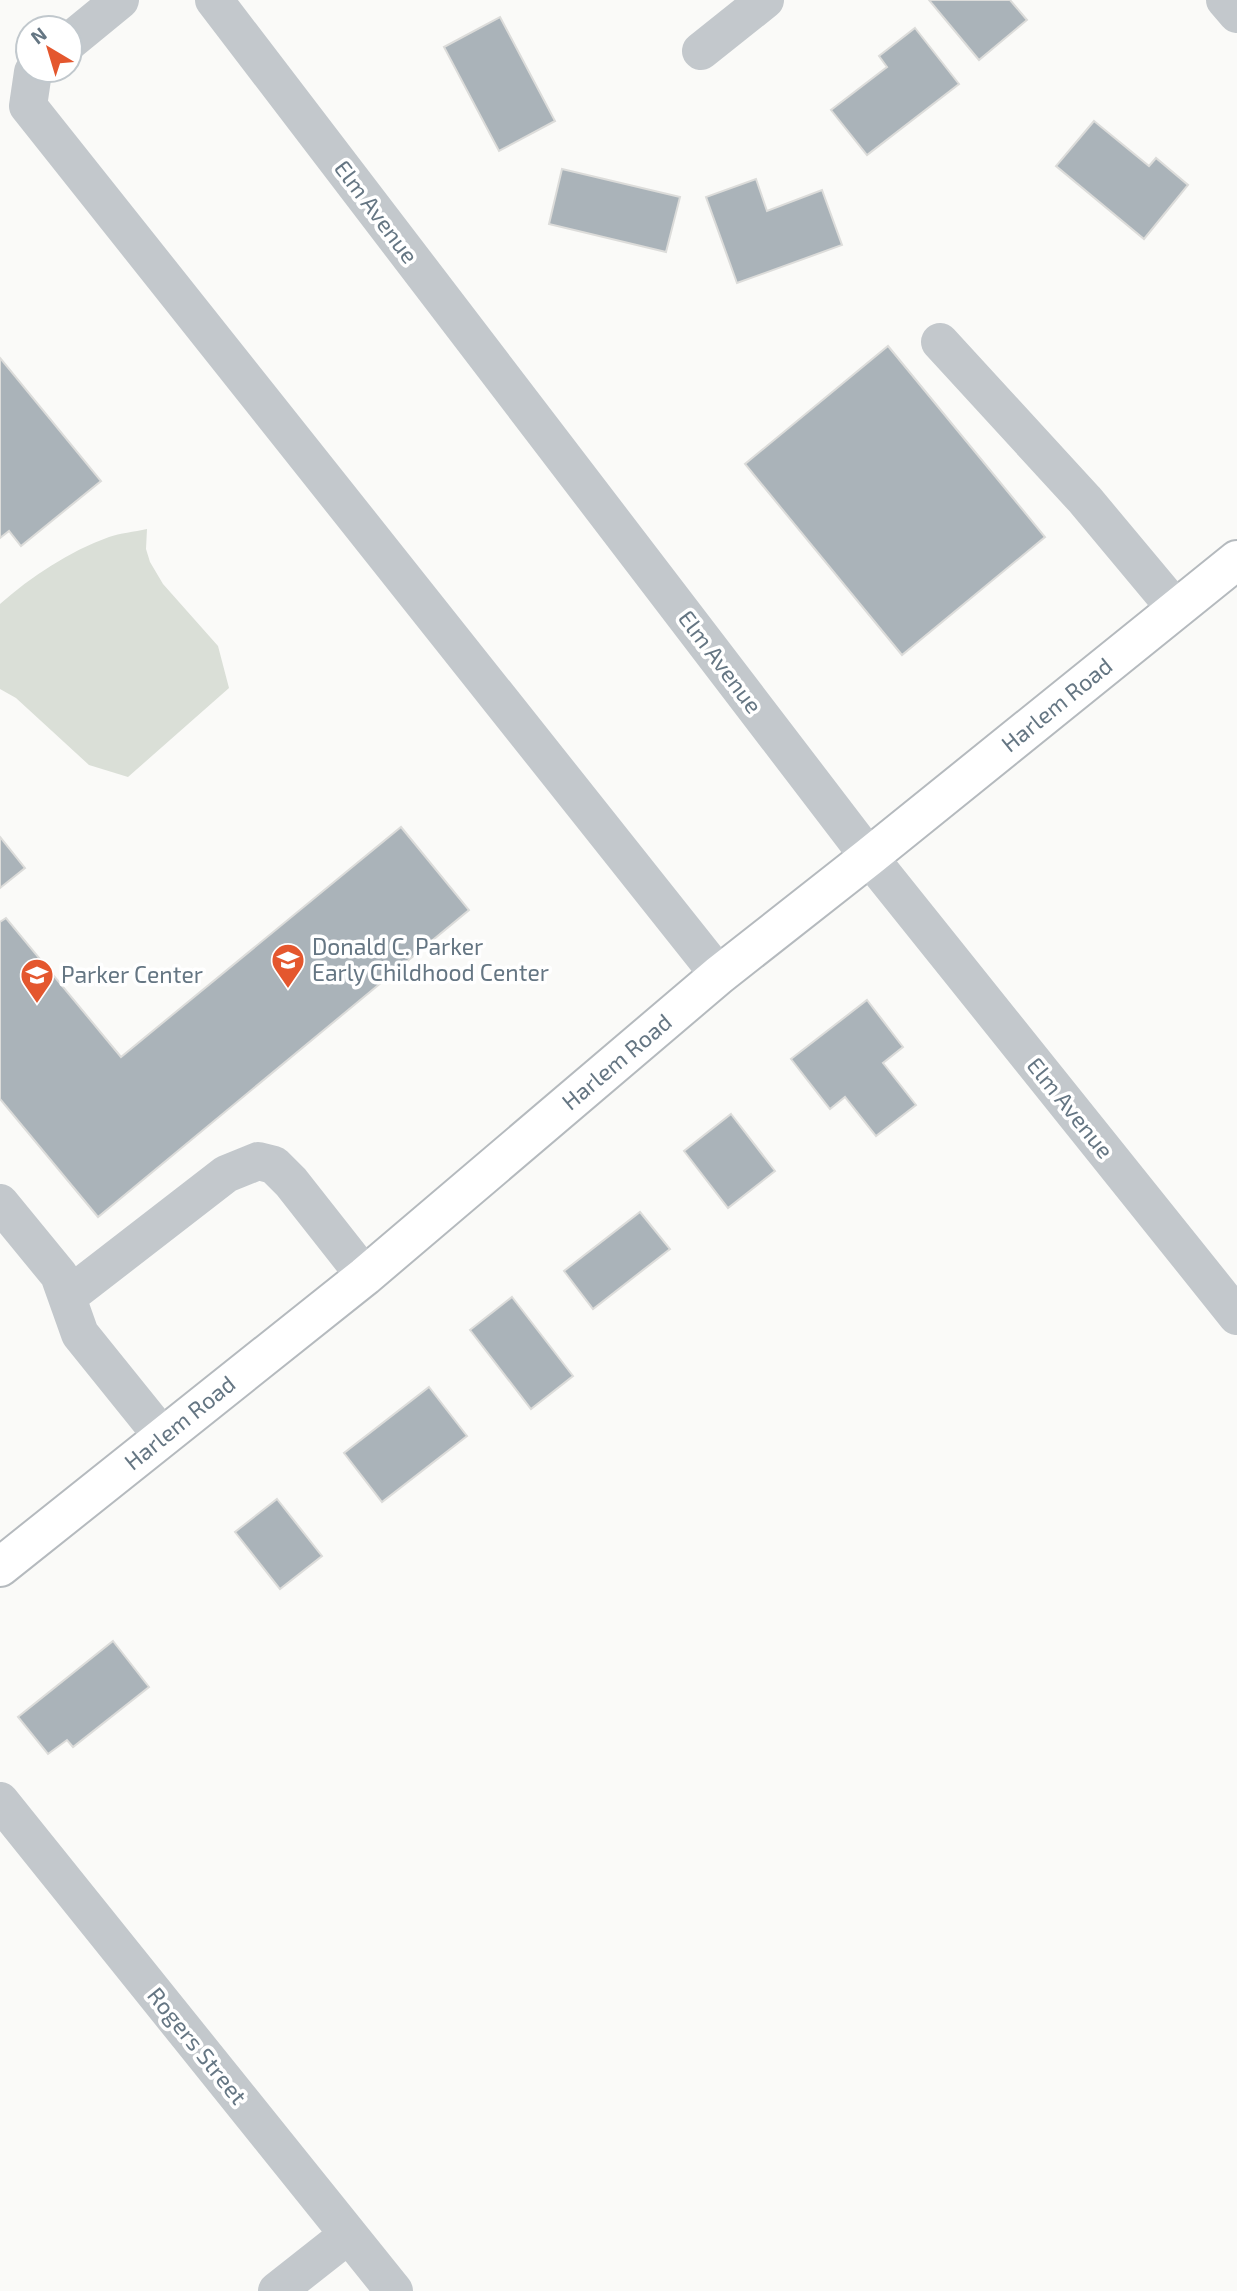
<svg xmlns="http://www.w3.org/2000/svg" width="1237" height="2291" font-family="'Exo 2',sans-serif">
	<rect width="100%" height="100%" fill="#fafaf8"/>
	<!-- green -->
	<path fill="#dadfd7" d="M147 529 146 549 150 562 163 584 218 646 229 688 128 777 89 765 16 698 0 689V604C32 576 68 552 109 537 120 533 134 532 147 529Z"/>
	<!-- building -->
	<path fill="#aab3b9" stroke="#dcdcda" stroke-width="2" d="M929 0H1010L1027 20 979 60Z
		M500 17 555 121 499 151 444 47Z
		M915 28 959 84 867 155 831 110 887 67 879 56Z
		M1094 121 1149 166 1156 158 1188 185 1144 239 1056 166Z
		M562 169 680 197 666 252 549 224Z
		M756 179 767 211 822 190 842 245 737 283 706 197Z
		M888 346 1045 537 902 655 745 464Z
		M0 358 101 481 21 546 9 531 0 538Z
		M401 827 469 910 98 1217 0 1099V922L6 918 121 1057Z
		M0 837 25 868 0 888Z
		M867 1000 903 1047 883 1063 916 1105 876 1136 845 1097 830 1109 791 1059Z
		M731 1114 775 1171 728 1208 684 1151Z
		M640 1212 670 1249 593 1309 564 1271Z
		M512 1297 573 1376 531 1409 470 1330Z
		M429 1387 467 1436 382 1502 344 1453Z
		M277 1499 322 1556 280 1589 235 1532Z
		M113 1641 149 1687 73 1747 67 1740 48 1754 18 1717Z"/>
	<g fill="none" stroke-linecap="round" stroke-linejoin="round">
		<defs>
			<path id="major" d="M0 1567 365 1276 719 975 869 857 1237 560"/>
		</defs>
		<!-- major casing -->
		<use href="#major" stroke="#b5babe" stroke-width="42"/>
		<!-- minor -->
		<path stroke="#c3c8cc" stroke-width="38" d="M214 0 869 857 1237 1316
			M1225 0 1237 14
			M70 41 120 0
			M701 51 765 0
			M35 70 33 72 28 106 719 975
			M940 342 1085 500 1176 609
			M0 1203 59 1275 80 1334 163 1437
			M67 1297 226 1174 258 1161 274 1165 291 1182 365 1276
			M0 1801 394 2291
			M277 2291 348 2235"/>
		<!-- major -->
		<use href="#major" stroke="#fff" stroke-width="38"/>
	</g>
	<!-- icons -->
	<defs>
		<symbol id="school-pin" viewBox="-11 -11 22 30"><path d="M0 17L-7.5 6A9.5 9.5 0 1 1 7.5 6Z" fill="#e4572e" stroke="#fff"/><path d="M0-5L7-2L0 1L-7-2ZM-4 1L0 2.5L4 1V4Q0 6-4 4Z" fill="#fff"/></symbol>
	</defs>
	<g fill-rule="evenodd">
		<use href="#school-pin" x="269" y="941" width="38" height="52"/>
		<use href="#school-pin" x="18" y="956" width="38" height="52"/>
	</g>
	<g text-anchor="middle" stroke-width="7" stroke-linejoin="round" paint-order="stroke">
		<!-- street labels -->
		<g font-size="23" fill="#657683" stroke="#fff">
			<text transform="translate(376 212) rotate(53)" y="8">Elm Avenue</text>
			<text transform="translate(720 662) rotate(53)" y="8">Elm Avenue</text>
			<text transform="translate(1057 705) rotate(-39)" y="8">Harlem Road</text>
			<text transform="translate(617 1062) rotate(-40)" y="8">Harlem Road</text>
			<text transform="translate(1070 1108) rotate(51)" y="8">Elm Avenue</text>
			<text transform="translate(180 1423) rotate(-39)" y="8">Harlem Road</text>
			<text transform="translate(197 2046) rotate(51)" y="8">Rogers Street</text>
		</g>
		<!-- poi labels -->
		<g font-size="23" fill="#657683" stroke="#fff" text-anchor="start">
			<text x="312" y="955">Donald C. Parker<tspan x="312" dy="26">Early Childhood Center</tspan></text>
			<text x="61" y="983">Parker Center</text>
		</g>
	</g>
	<!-- north arrow -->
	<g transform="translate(49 49) rotate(322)"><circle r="33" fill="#ffffff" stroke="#c1c8cd" stroke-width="2"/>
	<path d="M0-5L12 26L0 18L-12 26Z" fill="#e4572e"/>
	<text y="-10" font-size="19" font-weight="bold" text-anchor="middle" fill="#657683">N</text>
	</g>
</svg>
